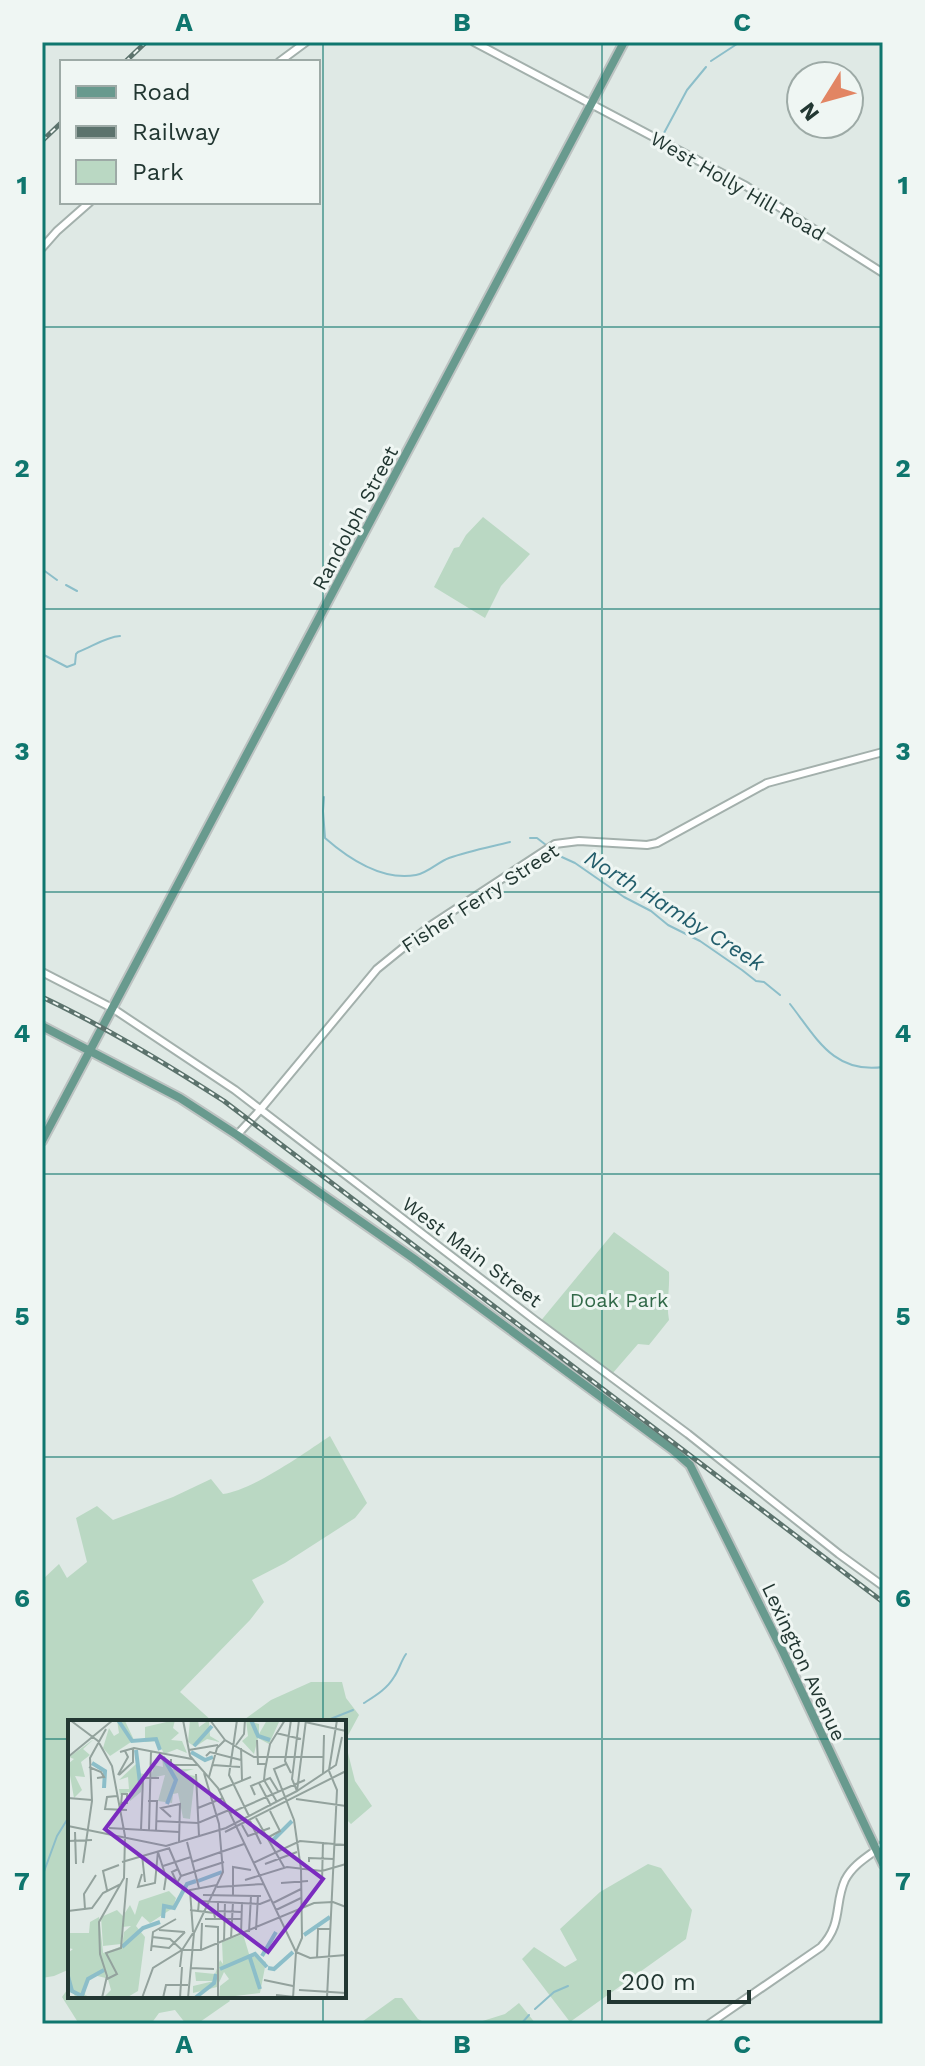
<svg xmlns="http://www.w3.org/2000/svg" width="925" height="2066" font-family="'Work Sans',sans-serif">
	<rect width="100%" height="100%" fill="#dfe9e5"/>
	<!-- green -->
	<path fill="#bad8c3" d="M483 517 530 554 501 586 485 618 434 587 454 548 459 547 466 535Z
		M614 1232 669 1272C670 1288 666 1304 669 1320L649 1345 638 1344 612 1374 539 1323Z
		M330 1436 367 1503 355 1518 285 1563 252 1580 264 1602 250 1620 180 1692 213 1722H70V1969L54 1976 42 1978V1580L59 1564 67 1578 87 1562 76 1518 97 1506 113 1520 173 1497 211 1479 223 1494C253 1490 303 1454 330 1436Z
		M311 1682H342L346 1698 359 1715 345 1741 355 1781 372 1806 351 1824 344 1817V1722H241L271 1700Z
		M648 1864 661 1868 692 1910 686 1939 570 2022 522 1959 534 1947 565 1967 577 1960 560 1929 600 1892Z
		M70 1986V1996H226L230 2001 197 2024H186L175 2010 159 2013 151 2024H79L62 1997Z
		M395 1998H402L418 2019 428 2024H359Z
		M519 2003 536 2024H473L505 2014Z"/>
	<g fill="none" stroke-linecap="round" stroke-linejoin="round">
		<!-- stream -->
		<path stroke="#8cbec9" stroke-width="2" d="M711 61 740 42
			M664 133 687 90 706 67
			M42 569 57 580
			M66 585 77 591
			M42 654 67 667 75 664 76 654 78 652C92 647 105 637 120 636
			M324 797 323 811 325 838C349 859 383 881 416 875 428 873 438 862 449 858 469 851 490 847 510 842
			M530 838H537L546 845
			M553 853 575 863 624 897 651 911 668 925 700 941 742 970 756 981 764 982 780 995
			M790 1004C816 1037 833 1074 883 1067
			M364 1703C375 1696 387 1689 394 1677 399 1670 401 1661 406 1654
			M323 1722 353 1710
			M42 1877 57 1836 70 1815
			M535 2009 554 1992 568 1986
			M393 2024H409
			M521 2024 529 2015"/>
		<defs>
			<path id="minor" d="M474 42 746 186 883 273
				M279 62 306 42
				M42 248 57 231 90 202
				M42 972 112 1008 235 1090 536 1321 688 1434 839 1554 883 1586
				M237 1135 260 1110 377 969 430 926 555 844 579 841 647 845 657 843 767 783 883 752
				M709 2024 821 1947C843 1924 834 1904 845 1880 853 1864 869 1856 883 1845"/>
			<path id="major" d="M42 1026 180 1098 237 1135 413 1258 673 1450 690 1465 783 1652 883 1864
				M42 1141 624 42"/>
		</defs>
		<!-- minor casing -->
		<use href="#minor" stroke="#a3b0ac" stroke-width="10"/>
		<!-- major casing -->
		<use href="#major" stroke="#bdc3c2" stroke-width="12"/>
		<!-- minor -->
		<use href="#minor" stroke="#fff" stroke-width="6"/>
		<!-- major -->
		<use href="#major" stroke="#689a8e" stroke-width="8"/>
		<defs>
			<path id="rail" d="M125 62 146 42
				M42 141 62 122
				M42 997C106 1027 165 1063 224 1101L883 1602"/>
		</defs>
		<!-- rail casing -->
		<use href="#rail" stroke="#5c736d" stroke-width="5"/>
		<!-- rail -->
		<use href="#rail" stroke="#eff6f3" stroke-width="2" stroke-dasharray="6" stroke-linecap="butt"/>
	</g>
	<!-- grid -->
	<path fill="none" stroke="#0f766e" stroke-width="2" stroke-opacity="0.55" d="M323 42V1722M602 42V2024M42 327H883M42 609H883M42 892H883M42 1174H883M42 1457H883M42 1739H70M344 1739H883M323 1996V2024"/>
	<g text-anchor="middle" stroke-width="6" stroke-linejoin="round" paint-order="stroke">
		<!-- street labels -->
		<g font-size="20" fill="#223732" stroke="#eff6f3">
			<text transform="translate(738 186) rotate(30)" y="7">West Holly Hill Road</text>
			<text transform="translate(355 518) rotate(-62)" y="7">Randolph Street</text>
			<text transform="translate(480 898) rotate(-33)" y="7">Fisher Ferry Street</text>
			<text transform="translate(472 1252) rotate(37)" y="7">West Main Street</text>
			<text transform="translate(804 1662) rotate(65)" y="7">Lexington Avenue</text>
		</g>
		<!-- park labels -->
		<g font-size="20" fill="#316948" stroke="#eff6f3">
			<text x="619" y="1307">Doak Park</text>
		</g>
		<!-- water labels -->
		<g font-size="22" font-style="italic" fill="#235e6c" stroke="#eff6f3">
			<text transform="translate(675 910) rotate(32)" y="8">North Hamby Creek</text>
		</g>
	</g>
	<!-- overview -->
	<g transform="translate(68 1720)">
		<rect width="278" height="278" fill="#dfe9e5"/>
		<path d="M49 0 57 1 66 20 42 36 35 28 41 8 46 16 51 13ZM107 0 105 8 111 13 103 20 114 21 119 33 109 29 96 34 90 21 77 22V7ZM122 0H130L131 7 141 0 142 16 152 22 139 19 127 27 120 22ZM178 0 191 4V14L199 0 211 2 201 24 190 18 186 34 174 21 180 16ZM26 19 15 29 22 35 13 42 17 57 7 56 14 70 6 78 0 44 6 39 1 37ZM94 37 104 49H126L112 53 127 56 122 99 115 98 110 73 105 74 104 83 90 81 97 55 83 58 84 53 86 45 95 47ZM68 44 71 53 81 55H76L73 72 62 81 61 72 52 75 51 69H61L60 57 51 60ZM101 171 108 178 105 188 82 203 74 196 68 206 77 217 70 271 58 278H35L43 270 33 234 54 226 56 212 63 206 54 207 53 224 35 226 33 197 49 190 55 196 62 185 67 195 71 181ZM31 197 38 258 25 255 18 262 17 275 24 278H8L0 264V233L5 229 0 228V213H21L22 202ZM175 214 181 234 198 242 192 273 151 278 152 266 161 259 156 252 149 267 125 273V266L146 261H128L127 252 147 254 152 240 155 244 154 222Z" fill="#bad8c3"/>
		<path fill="none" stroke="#8cbec9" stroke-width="4" d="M50 0 64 21 88 19 92 30M183 0 190 16 202 20M126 26 144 6M68 30 72 63M123 32 137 40 145 37M95 37 108 60 99 84M24 43 37 51 36 68M203 122 224 101M130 161 154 152M95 198 96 186 106 188 119 164 128 161M236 215 262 197M54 227 75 208 92 202M194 236 208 212M182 238 192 269M200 248 206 249 225 232M152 249 187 234 199 247M0 256 4 271 14 276M13 278 20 259 36 250M127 278 146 263 148 254"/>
		<path fill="none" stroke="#93a29d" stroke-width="2" d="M2 0 30 21 44 46 57 116 56 158 31 202 32 234 39 256 34 278M115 0 122 36 150 68 228 232 225 278M142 0 157 20 186 37H255M169 0 161 55 181 96M231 0 224 59 229 71 268 45 274 17M237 2 278 11M208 13 233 19M189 20 190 44H198M168 25 176 14 177 0M173 28 174 60M121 30 150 25M52 32 66 28 124 39M138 36 142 32 173 40M0 37 45 0M103 39V45H130M218 44 206 49 226 100 233 149 234 218 228 232M145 45 172 47M21 47 33 52 36 57 29 58M261 50 269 0M223 53 217 41 223 0M128 54 131 116M255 54 256 15M50 55 60 37 57 31M51 55 65 42V28M141 57 149 28 157 20M191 63 203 86M151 70 183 57M187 75 183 66 202 58 210 71M49 76 39 77 37 89 59 90M0 78 24 80M228 79 278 86M80 81H89L88 111M209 82 196 60 197 50 202 24 217 0M53 85 54 74H59V83H54M130 88 155 78M162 93 237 60M103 97 93 88 112 84 111 122M188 98 216 147M88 101 130 103 161 90M182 101 193 124M174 105 180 116 202 108M0 106 98 126 158 108 229 71 238 0M41 108 111 112M73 110 75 58H91M81 110 83 31M7 112 8 144M157 112 278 51M199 118 212 111 202 91M0 121 24 120M119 122 131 168M101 128 113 156M90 132 98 157 96 170M74 135 77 162M54 142 102 128M124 142 176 124M241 142V138L266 139M15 143 24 81 22 38 38 9M185 143 232 121 278 125M197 144 229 132M95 146 123 137M110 149 104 152 109 163 113 156M74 154 70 167 87 163 90 131M113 156 156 142M177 160 219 147 254 151 278 144M254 162 255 122M213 163 240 161M149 167 195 164M39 170 35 151 51 145M135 175 193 176M165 175V147L183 150M150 182V191L174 192M205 183 233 169M17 189 16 174 28 155M122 190 146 193 147 198M208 190 233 178M0 191 24 188 35 173 53 164M130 192 131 181 192 184 202 180M137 199H174M137 206 150 207V278M91 210 117 212M188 210 190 176M125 212 122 170 149 165M181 212 183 176M173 215 174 182M84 217 102 219 114 230M163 218 165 182M156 221 157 182M84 226 101 228 117 212M133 229 134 203M83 231 85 212 108 199M228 232 242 238 278 235M249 238 250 209H262M112 247 114 230 125 213M122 248 146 249M39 259 49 254 38 233 53 228 59 158M196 260 225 266M231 270 278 273M208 275 236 278M74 278 85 248 114 230H133L246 183 265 182 278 187M95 278 98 265H120M112 278 114 247M120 278 126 213 155 152 151 104 136 53M163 278H215M259 278 269 70 261 51"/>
		<path fill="#7b2cbf" fill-opacity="0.15" stroke="#7b2cbf" stroke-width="4" d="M92 36 255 159 200 232 37 109Z"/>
		<rect width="278" height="278" fill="none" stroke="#223732" stroke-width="4"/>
	</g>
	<!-- border -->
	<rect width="925" height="2066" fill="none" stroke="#eff6f3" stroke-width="88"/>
	<!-- legend -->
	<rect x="60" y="60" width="260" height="144" fill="#eff6f3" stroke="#9daaa6" stroke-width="2"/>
	<rect x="76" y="86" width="40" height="12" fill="#689a8e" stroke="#9daaa6" stroke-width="2"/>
	<text x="132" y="100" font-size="24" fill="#223732">Road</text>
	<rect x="76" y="126" width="40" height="12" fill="#5c736d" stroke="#9daaa6" stroke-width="2"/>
	<text x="132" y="140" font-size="24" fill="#223732">Railway</text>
	<rect x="76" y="160" width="40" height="24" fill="#bad8c3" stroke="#9daaa6" stroke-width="2"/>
	<text x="132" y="180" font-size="24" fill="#223732">Park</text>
	<!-- north arrow -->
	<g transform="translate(825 100) rotate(233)"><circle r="38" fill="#eff6f3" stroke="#9daaa6" stroke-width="2"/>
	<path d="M0-6L14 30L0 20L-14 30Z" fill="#e28563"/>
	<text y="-12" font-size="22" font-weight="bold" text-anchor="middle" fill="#223732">N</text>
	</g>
	<!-- scale -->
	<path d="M609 1990v12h140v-12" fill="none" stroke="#223732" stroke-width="4"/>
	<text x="621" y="1990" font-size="24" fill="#223732" stroke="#eff6f3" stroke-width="6" paint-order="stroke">200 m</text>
	<rect x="44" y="44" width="837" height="1978" fill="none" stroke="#0f766e" stroke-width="3"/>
	<g font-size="26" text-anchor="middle" font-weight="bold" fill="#0f766e">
		<text x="184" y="31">A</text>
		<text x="462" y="31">B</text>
		<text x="742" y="31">C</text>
		<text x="22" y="194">1</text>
		<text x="903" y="194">1</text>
		<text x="22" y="477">2</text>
		<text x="903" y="477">2</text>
		<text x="22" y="760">3</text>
		<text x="903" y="760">3</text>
		<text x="22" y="1042">4</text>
		<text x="903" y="1042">4</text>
		<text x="22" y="1325">5</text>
		<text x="903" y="1325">5</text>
		<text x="22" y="1607">6</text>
		<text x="903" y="1607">6</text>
		<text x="22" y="1890">7</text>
		<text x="903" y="1890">7</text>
		<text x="184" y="2053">A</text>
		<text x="462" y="2053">B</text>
		<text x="742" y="2053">C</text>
	</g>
</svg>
